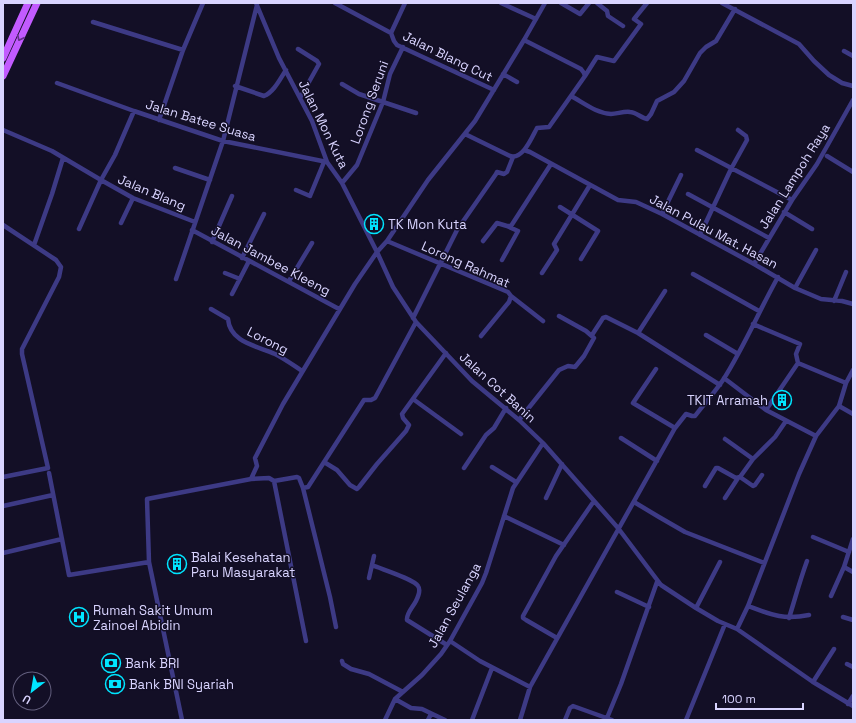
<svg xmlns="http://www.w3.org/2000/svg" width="856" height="723" font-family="'Space Grotesk',sans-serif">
	<rect width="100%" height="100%" fill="#130f26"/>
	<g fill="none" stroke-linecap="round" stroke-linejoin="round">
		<!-- street -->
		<path stroke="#3d3a85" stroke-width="4.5" d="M256 3 279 58 312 121 327 162 342 183 377 252 393 287 416 322 472 381 519 420 543 443 618 528 661 585 696 608 718 621 737 629 813 682 853 706
			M335 3 391 33 394 41 397 45 494 90
			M501 3 536 19
			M561 3 580 14 589 3
			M597 3 607 11 608 16 623 26
			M722 3 799 44 814 61 829 75 842 83 853 86
			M93 22 183 50
			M391 33 405 3
			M298 49 317 61 319 64 300 98
			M844 51 853 56
			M503 74 517 82
			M585 76 597 57 614 61 641 24 634 19 647 3
			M57 83 134 111 223 141 327 162
			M342 84 359 94 416 113
			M235 86 264 96C274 92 280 79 286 70
			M571 96C584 103 596 113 611 114 617 114 624 111 630 112 636 112 641 118 647 119L651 114 657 101 674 92 684 81 700 53 706 47 716 41 735 9
			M159 120 183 50 203 3
			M3 130 52 151 101 180 115 155 134 111
			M465 134 510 156C523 160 532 137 537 128L549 127 585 76 584 73 581 69 524 40
			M524 150 530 152 618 200 636 202 662 214 754 264 795 288 821 299 842 301 853 304
			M697 150 792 200
			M827 156 853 172
			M175 168 210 180
			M342 183 357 165 383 102 390 74 403 47
			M296 190 310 196 324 162
			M688 194 769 238
			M560 207 598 231 581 259
			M784 212 812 229
			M662 214 681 175
			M121 223 133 198
			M3 225 56 260 61 267 59 277 22 349V354L48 468 3 477
			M79 229 101 180 133 198 195 222
			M192 230 339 309
			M700 235 731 169 747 140 746 136 738 130
			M387 241 508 292 511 296 509 302 481 336
			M483 241 497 223 507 226H511L551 164
			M212 242 232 196
			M34 245 52 194 63 158
			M242 258 264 214
			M502 260 518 231 507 226
			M754 264 792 200 817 164 853 100
			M225 273 240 279
			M542 273 557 250 554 244 590 185
			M693 274 759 311
			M176 279 223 141 257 5
			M289 281 312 243
			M795 288 816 250
			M665 291 638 333 720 385
			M232 294 249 261
			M511 296 543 321
			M834 301 846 272
			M211 309 228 319C230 343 258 346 275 354 285 359 293 365 302 371
			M413 318 457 230 496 174 497 172 504 174 507 172 513 157
			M753 324 800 344 796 354 798 363
			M592 335 603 318 606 317 638 333
			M706 335 738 354
			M656 369 633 403 675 428
			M724 378 766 410 816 436
			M413 399 461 434
			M839 406 853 414
			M766 410 798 363 846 383
			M519 420 559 370 568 366 575 367 584 356 594 338 586 331 559 316
			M621 438 657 461
			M725 439 753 459
			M324 462 337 470 350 485 357 489 359 487 377 464 406 431 409 425 403 418 402 414 446 353
			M492 467 516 482
			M464 468 486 435 494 428 506 408
			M49 473 69 575 149 562
			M740 477 753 486 755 485 762 475
			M251 479 257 466 255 458 283 404 355 284 377 252 387 241 428 180 475 121 524 40 545 3
			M274 481 306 641
			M705 486 716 468H718L736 478 740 477 753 459 775 437 786 421
			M303 488 330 597 336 627
			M546 498 562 464
			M725 498 738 478
			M634 502 659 517 685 532 764 563
			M3 506 53 495
			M504 516 564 545
			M813 537 849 552
			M3 553 62 539
			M372 565C381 569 414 579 418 586 421 590 418 597 416 601 413 607 406 614 407 620L447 645
			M844 567 853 572
			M369 578 374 556
			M617 592 649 607
			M831 596 844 567 853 539
			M748 606C772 615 783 620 809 615
			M696 608 720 562
			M843 617 853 620
			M789 618C795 599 800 580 807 561
			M737 629 748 606 799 474 816 436 839 406 846 383 853 370
			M557 638 526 620 523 618V616L556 556 594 501
			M450 641 480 661 530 687
			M342 661 343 664 351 669 369 674 403 692
			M847 664 853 667
			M813 682 834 649
			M395 699 411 708 422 709 445 720
			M848 704 853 696
			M607 718 621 684 657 582
			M182 720 149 562 147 499 251 479 269 478 274 481 297 477 299 478 303 488 308 487 364 400H371L375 398 416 322
			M385 720 395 699 422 675 441 654 450 641 482 583 486 573 513 488 543 443
			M428 720 431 714
			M472 720 492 668
			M520 720 530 687 675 428 686 414 692 416H695C704 404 715 392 723 380 744 347 759 311 778 277
			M565 720 570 708 573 706 612 720
			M686 720 725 624"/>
		<!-- primary -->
		<path stroke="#c25bff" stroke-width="7" d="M3 58 28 3
			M3 76 37 3"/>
	</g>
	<!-- one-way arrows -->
	<defs><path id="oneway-chevron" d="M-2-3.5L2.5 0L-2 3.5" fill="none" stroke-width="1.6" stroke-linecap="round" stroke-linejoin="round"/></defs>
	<use stroke="#623188" href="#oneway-chevron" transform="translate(20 38) rotate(115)"/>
	<!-- icons -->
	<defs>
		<symbol id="building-ring" viewBox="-11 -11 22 22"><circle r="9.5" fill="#130f26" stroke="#00e5ff" stroke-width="1.5"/><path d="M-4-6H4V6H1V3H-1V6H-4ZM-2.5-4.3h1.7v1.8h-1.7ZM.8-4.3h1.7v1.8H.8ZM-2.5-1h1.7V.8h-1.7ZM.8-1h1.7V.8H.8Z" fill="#00e5ff"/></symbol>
		<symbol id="hospital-ring" viewBox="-11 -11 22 22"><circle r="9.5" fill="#130f26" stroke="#00e5ff" stroke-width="1.5"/><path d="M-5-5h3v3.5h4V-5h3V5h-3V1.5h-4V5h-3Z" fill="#00e5ff"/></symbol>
		<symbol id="bank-ring" viewBox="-11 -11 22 22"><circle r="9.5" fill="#130f26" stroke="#00e5ff" stroke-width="1.5"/><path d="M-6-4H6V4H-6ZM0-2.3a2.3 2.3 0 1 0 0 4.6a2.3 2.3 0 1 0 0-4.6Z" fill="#00e5ff"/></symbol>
	</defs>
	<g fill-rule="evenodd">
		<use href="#building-ring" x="363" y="213" width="22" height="22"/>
		<use href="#building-ring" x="771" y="389" width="22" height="22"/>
		<use href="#building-ring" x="166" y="553" width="22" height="22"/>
		<use href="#hospital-ring" x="68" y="606" width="22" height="22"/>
		<use href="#bank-ring" x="100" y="652" width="22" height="22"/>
		<use href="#bank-ring" x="104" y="673" width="22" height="22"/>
	</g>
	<g text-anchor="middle" stroke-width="3" stroke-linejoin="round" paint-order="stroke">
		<!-- street labels -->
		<g font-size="13" fill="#d9d4ff" stroke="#130f26">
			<text transform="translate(448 56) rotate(26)" y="5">Jalan Blang Cut</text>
			<text transform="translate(369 102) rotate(-70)" y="5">Lorong Seruni</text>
			<text transform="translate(201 120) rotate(17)" y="5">Jalan Batee Suasa</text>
			<text transform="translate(324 124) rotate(64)" y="5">Jalan Mon Kuta</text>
			<text transform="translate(794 176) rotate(-58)" y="5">Jalan Lampoh Raya</text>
			<text transform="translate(152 192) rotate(23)" y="5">Jalan Blang</text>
			<text transform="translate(714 231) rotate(28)" y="5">Jalan Pulau Mat. Hasan</text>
			<text transform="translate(271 260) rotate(28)" y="5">Jalan Jambee Kleeng</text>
			<text transform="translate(466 264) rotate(24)" y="5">Lorong Rahmat</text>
			<text transform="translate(268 340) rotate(27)" y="5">Lorong</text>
			<text transform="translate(498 387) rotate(42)" y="5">Jalan Cot Banin</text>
			<text transform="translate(454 605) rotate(-61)" y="5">Jalan Seulanga</text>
		</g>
		<!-- poi labels -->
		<g font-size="13" fill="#d9d4ff" stroke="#130f26" text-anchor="start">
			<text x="388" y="229">TK Mon Kuta</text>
			<text x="768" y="405" text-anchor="end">TKIT Arramah</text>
			<text x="191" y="562">Balai Kesehatan<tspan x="191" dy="15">Paru Masyarakat</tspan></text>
			<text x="93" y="615">Rumah Sakit Umum<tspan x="93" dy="15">Zainoel Abidin</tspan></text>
			<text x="125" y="668">Bank BRI</text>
			<text x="129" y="689">Bank BNI Syariah</text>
		</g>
	</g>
	<!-- border -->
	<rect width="856" height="723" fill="none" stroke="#d9d4ff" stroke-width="8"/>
	<!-- north arrow -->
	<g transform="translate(32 691) rotate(211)"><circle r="19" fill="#130f26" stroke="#625e7d"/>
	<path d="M0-3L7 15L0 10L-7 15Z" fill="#00e5ff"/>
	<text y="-6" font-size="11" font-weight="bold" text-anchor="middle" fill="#d9d4ff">U</text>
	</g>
	<!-- scale -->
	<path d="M716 703v6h87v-6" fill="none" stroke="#d9d4ff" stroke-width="2"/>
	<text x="722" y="703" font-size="12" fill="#d9d4ff" stroke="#130f26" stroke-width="3" paint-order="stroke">100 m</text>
</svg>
